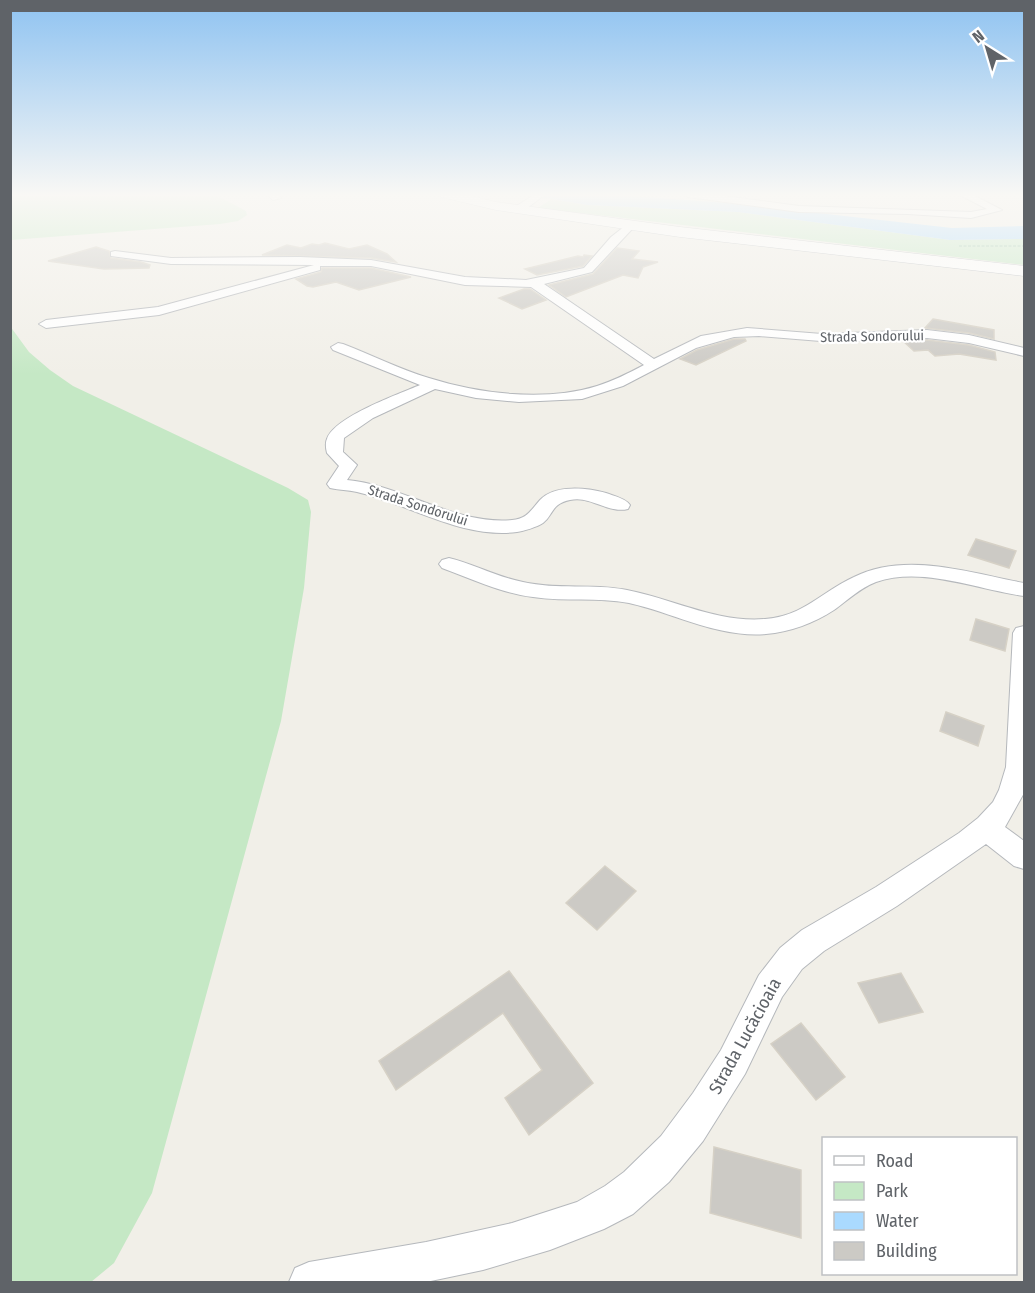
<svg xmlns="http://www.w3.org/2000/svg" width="1035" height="1293" font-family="'Fira Sans Condensed',sans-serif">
	<rect width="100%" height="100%" fill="#f1efe8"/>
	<!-- green -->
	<path fill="#c5e8c5" d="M10 194H214L246 211 247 215 238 221 220 224 11 240Z
		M551 199 587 205 738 212 950 240 1024 239V265L538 208Z
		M10 326 29 352 50 370 73 386 288 488 308 500 311 512 304 588 281 721 152 1193 114 1263 91 1282H11Z"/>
	<!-- water -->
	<path fill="#aadaff" d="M524 194H603L729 203 952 228 1024 226V239L950 240 738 212 587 205Z"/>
	<!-- building -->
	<path fill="#cccac5" stroke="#d6d1c6" stroke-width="1.5" d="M325 243 349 249 367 245 387 254 396 262 371 258 262 255 287 245 301 248 312 244 319 245Z
		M96 247 109 251 111 258 141 262 150 265 149 268 104 269 48 261Z
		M617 248 639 251 632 259 658 262 643 267 638 278 623 275 566 297 549 285 593 274Z
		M584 255 592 256 583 266 537 275 525 269 578 256 583 257Z
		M322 268H371L411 277 359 290 336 282 313 287 307 286 296 279 321 272Z
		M524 289H530L546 300 522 309 499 298Z
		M933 319 994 330V339L969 333 925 328Z
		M734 339H745L746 341 696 365 680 359 697 350Z
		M927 340 969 345 995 352 996 360 959 354 935 356 928 350 914 351 903 341Z
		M976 539 1016 551 1009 568 968 555Z
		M976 619 1009 629 1005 651 970 640Z
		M946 712 984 726 978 746 940 731Z
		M605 866 636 891 597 930 566 903Z
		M509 971 593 1083 529 1135 505 1098 542 1070 503 1013 396 1090 379 1061Z
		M901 973 923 1012 879 1023 858 983Z
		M801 1023 845 1077 816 1100 771 1044Z
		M714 1147 801 1170V1238L710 1213Z"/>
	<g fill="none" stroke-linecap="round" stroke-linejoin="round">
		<defs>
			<path id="street" d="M266 194H277L281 198 273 200Z
				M535 194H546L523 211H515V207Z
				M683 194H709L799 206 971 212 987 209 958 194H971L1002 210 971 218 908 214 799 212 688 197Z
				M630 222 634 223V227L592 272 544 284 654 359 701 336 747 328 822 334 927 330 969 335 1024 348V356L969 343 927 338 833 342 759 336 734 337 696 348 623 386 582 399 519 402 476 398 435 389 373 418 344 438 343 452 357 465 347 480C403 485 453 525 512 520 527 519 531 510 540 500 555 484 587 488 606 493 614 496 625 498 630 505L628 509C608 514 590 495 570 500 551 504 554 514 543 523 537 527 524 531 517 532 461 539 409 504 357 492 348 490 339 490 330 488L327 484 339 466 327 453C326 449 325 443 327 439 334 417 399 394 420 385L333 350 331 347 338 343 343 344C372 355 399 369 429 378 480 394 545 402 597 386 613 381 629 373 644 365L531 287 465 285 371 266H320V270L159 315 46 328 39 324 46 320 158 307 314 265 171 264 111 256V252L115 251 171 258 300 257 371 260 465 277 526 280 584 268 611 237Z
				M449 558C474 564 497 577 523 582 557 590 593 583 627 590 673 599 717 623 765 619 804 616 821 592 854 577 906 551 970 573 1024 583V596C978 590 923 566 876 582 860 588 848 600 834 610 814 623 790 632 766 634 718 638 674 613 629 603 597 597 565 602 533 597 501 593 472 579 442 568L439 564 442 560Z
				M1024 626V793L1005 827 1024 841V869L1014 866 986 844 897 906 824 951 802 969 782 997 745 1074 703 1141 669 1182 633 1214 604 1229 550 1250 483 1270 426 1282H289L295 1268 309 1262 426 1242 512 1223 577 1202 605 1186 624 1172 661 1136 693 1093 721 1050 759 975 780 948 802 930 876 887 959 833 978 818 993 802 999 790 1006 767 1013 633 1016 628Z"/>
			<path id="secondary" d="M439 194H463L496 202 680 227 1024 266V276L680 237 496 210 441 197Z"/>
		</defs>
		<!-- street casing -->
		<use href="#street" stroke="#b5b8bc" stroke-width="2"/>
		<!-- secondary casing -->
		<use href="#secondary" stroke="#b6babf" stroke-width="1"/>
		<!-- path -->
		<path stroke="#9cc7a9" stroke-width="1.5" stroke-dasharray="3 1.5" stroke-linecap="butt" d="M959 246H1024"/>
		<!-- street -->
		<use href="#street" fill="#fff" fill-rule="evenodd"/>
		<!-- secondary -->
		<use href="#secondary" fill="#fff" fill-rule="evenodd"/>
	</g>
	<!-- sky -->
	<linearGradient id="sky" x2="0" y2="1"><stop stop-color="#8fc3f1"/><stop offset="0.52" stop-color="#f9f8f5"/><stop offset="1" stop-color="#f9f8f5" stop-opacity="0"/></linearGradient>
	<rect width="1035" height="375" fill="url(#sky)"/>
	<g text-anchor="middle" stroke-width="4.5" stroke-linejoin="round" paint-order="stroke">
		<!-- far-street labels -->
		<g font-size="14" fill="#5f6368" stroke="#fff">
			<text transform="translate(872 336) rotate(-1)" y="5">Strada Sondorului</text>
			<text transform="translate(418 505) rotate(18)" y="5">Strada Sondorului</text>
		</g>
		<!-- near-street labels -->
		<g font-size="18" fill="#5f6368" stroke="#fff">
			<text transform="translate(745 1036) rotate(-61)" y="6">Strada Lucăcioaia</text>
		</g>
	</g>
	<!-- border -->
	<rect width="1035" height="1293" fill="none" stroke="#5f6368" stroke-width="24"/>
	<!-- legend -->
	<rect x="822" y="1137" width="195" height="138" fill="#ffffff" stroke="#bfc1c3" stroke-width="1.5"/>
	<rect x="834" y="1156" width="30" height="9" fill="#ffffff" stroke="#bfc1c3" stroke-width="1.5"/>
	<text x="876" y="1167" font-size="18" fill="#5f6368">Road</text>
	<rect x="834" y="1182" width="30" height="18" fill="#c5e8c5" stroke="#bfc1c3" stroke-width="1.5"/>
	<text x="876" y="1197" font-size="18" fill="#5f6368">Park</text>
	<rect x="834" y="1212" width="30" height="18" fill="#aadaff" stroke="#bfc1c3" stroke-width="1.5"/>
	<text x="876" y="1227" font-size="18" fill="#5f6368">Water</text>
	<rect x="834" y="1242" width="30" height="18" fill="#cccac5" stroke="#bfc1c3" stroke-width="1.5"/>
	<text x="876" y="1257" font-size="18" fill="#5f6368">Building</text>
	<!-- north arrow -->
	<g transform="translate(987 48) rotate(323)" stroke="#ffffff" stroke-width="4.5" paint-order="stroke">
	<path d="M0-4.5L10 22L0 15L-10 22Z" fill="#5f6368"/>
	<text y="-9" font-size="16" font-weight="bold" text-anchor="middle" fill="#5f6368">N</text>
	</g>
</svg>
